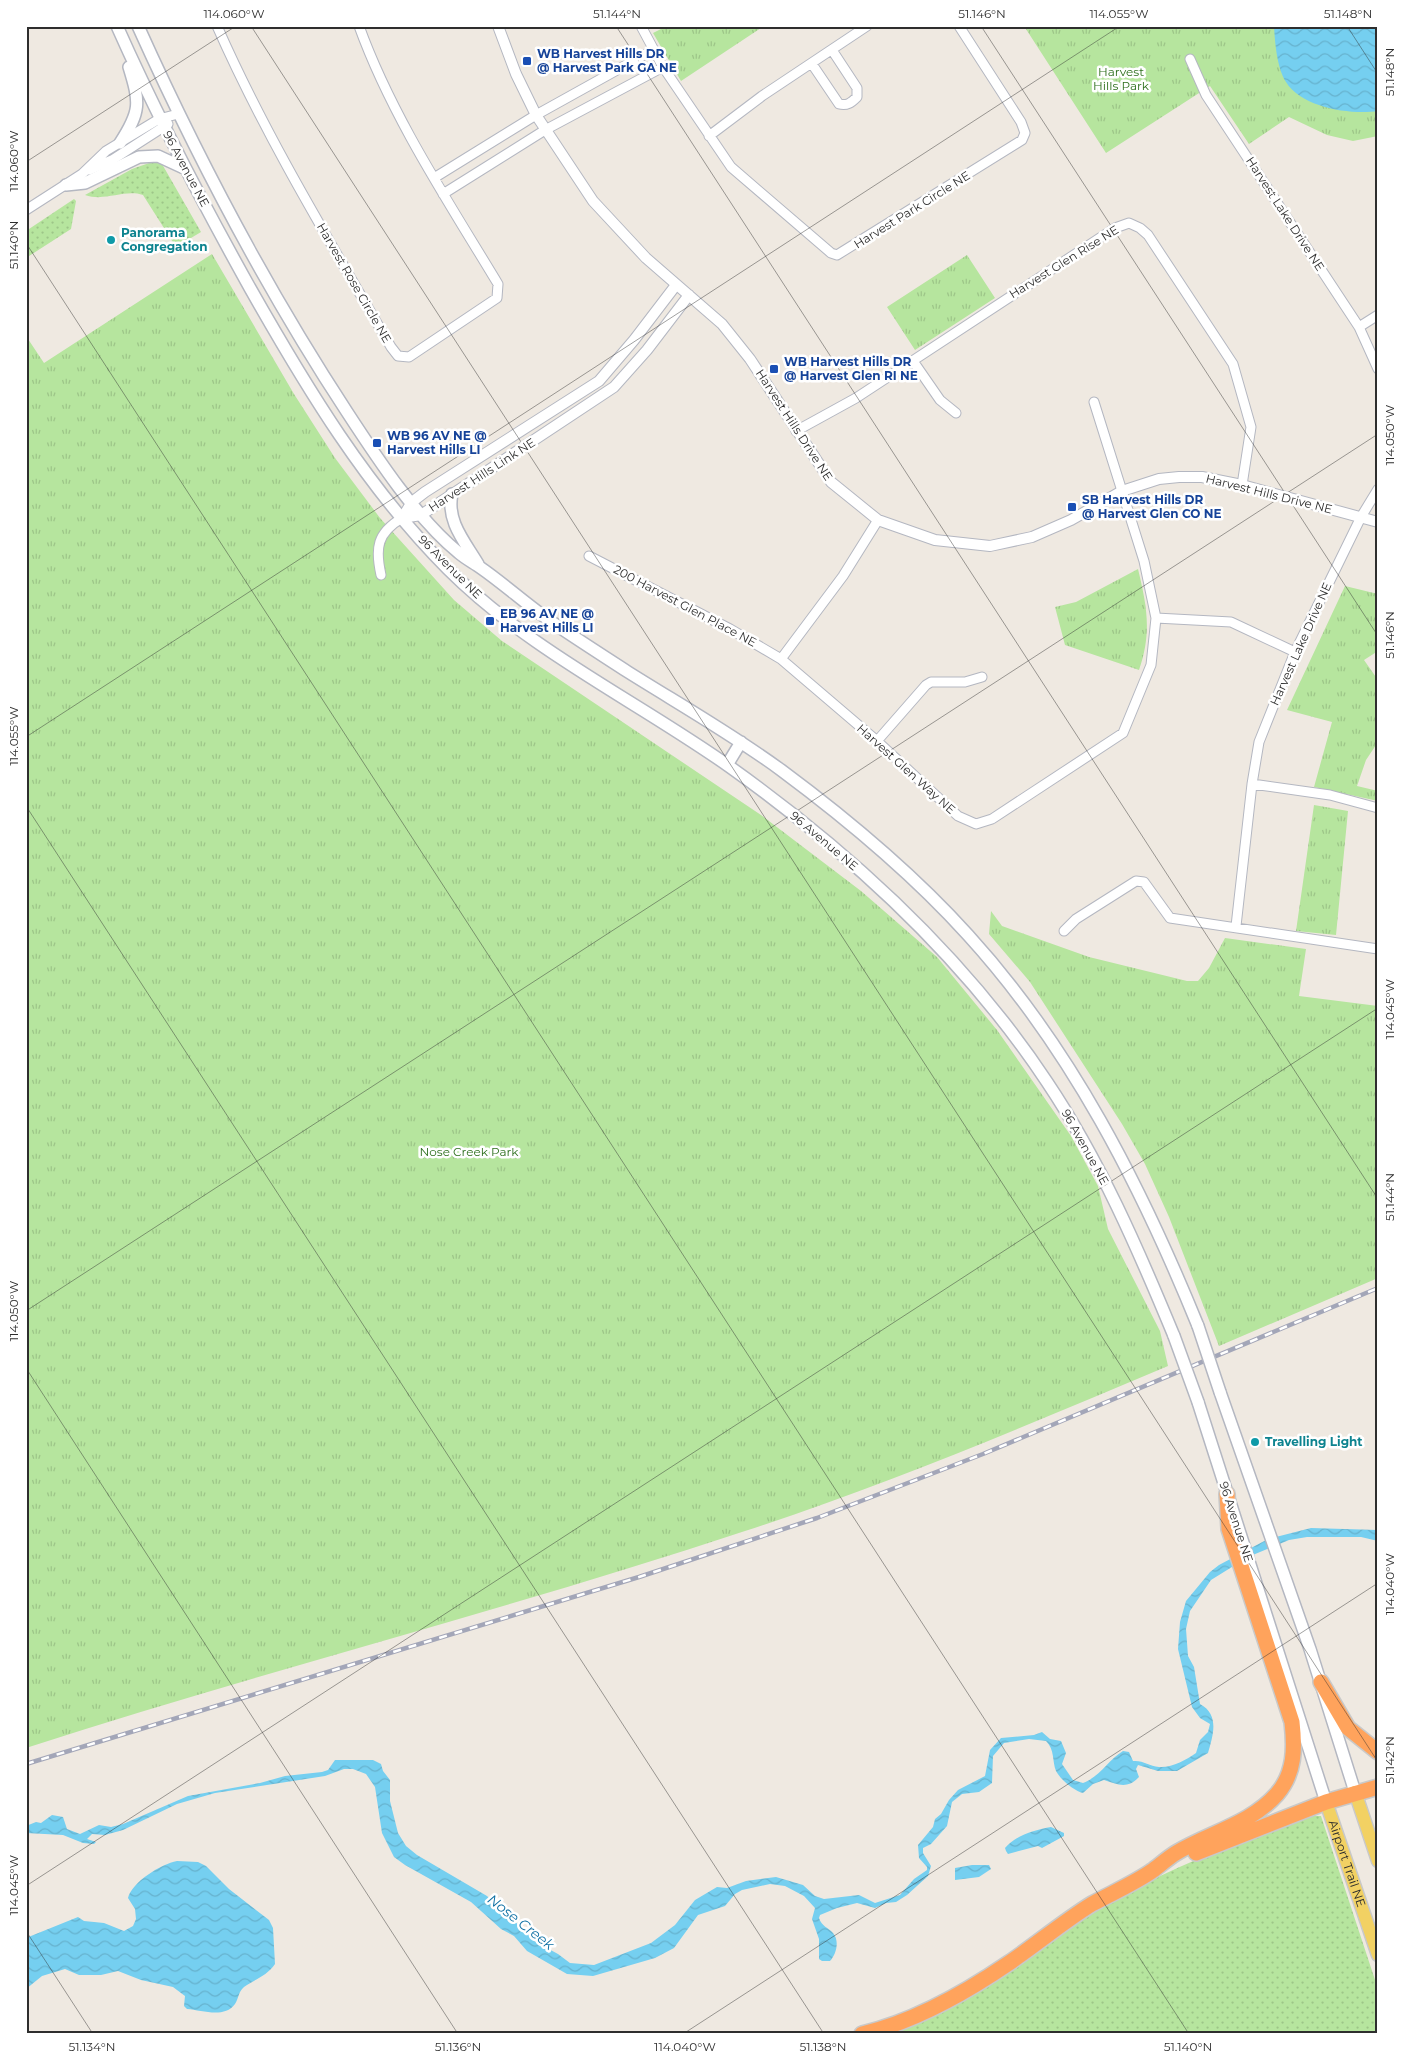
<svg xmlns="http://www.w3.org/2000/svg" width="1404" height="2060" font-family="Montserrat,sans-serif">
	<defs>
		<pattern id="grass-dots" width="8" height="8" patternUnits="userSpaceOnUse" patternTransform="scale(1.25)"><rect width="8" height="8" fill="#b6e59e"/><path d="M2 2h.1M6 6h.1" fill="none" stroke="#9dc588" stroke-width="1.8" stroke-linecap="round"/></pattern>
		<pattern id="park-tufts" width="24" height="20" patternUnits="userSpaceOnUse" patternTransform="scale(1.25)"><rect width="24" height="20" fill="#b6e59e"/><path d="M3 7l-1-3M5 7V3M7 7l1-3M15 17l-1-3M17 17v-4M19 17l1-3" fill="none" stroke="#9dc588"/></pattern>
		<pattern id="water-waves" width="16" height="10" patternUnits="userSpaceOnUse" patternTransform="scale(1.25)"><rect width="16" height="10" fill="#75cff0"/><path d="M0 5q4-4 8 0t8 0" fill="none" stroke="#66b2ce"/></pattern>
	</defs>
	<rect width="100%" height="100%" fill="#efe9e1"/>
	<!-- grass -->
	<path fill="url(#grass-dots)" d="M152 162 162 164 201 232 176 247 143 195C124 189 105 202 85 195L132 169Z
		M74 199 76 201 71 229 26 258V231Z
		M1310 1816H1321L1378 1989V2034H890C972 1994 1044 1936 1125 1893 1184 1863 1248 1837 1310 1816Z"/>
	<!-- park -->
	<path fill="url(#park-tufts)" d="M667 26H764L681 81 653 33Z
		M1024 26H1378V136L1353 141 1327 135 1289 117 1249 144 1210 86 1106 153Z
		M212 254 294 394 335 458 380 518 454 600 502 641 761 815 861 891 937 957 997 1030 1071 1136 1098 1186 1108 1229 1160 1331 1168 1366C1028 1425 889 1484 745 1531 507 1610 264 1671 26 1748V336L44 363Z
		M967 255 995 298 915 350 887 307Z
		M1138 569C1147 606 1152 633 1139 670L1065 645 1055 607 1076 602Z
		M1345 586 1378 594V651L1364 660 1378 680V742L1366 760 1357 786 1378 791V801L1314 787 1332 722 1287 710Z
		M1314 805 1348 811 1336 935 1296 931Z
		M991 911 1002 926 1089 957 1187 981H1198L1209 968 1225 938 1306 949 1299 996 1378 1006V1278L1219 1346 1169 1217 1145 1164 1122 1124 1030 982 989 934Z"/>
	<!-- water -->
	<path fill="url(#water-waves)" d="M1274 26H1378V111C1351 115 1302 108 1286 82 1277 68 1275 43 1274 26Z
		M1311 1528 1378 1530V1541L1361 1537H1307L1289 1540 1248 1557 1211 1580 1190 1611 1186 1629 1188 1656 1194 1667 1200 1704C1220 1715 1213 1735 1208 1753L1177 1771H1158L1138 1765 1136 1769 1139 1777C1127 1790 1117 1784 1104 1780L1093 1784 1083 1793C1074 1791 1060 1779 1056 1771 1052 1761 1055 1750 1046 1741L1029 1739 1004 1743 993 1756 992 1783 979 1792 962 1794 952 1802 947 1826 931 1844 923 1848V1853L931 1866 928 1876 907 1895 896 1902 886 1903 875 1908 857 1903 837 1908 820 1915 819 1918C822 1927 828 1927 833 1933 840 1941 836 1955 830 1961H822L819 1959V1939L812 1919 815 1908 804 1896 785 1886 770 1884 742 1890 735 1894 725 1906 698 1915 674 1948 655 1958 593 1976 567 1974 527 1951 514 1936 501 1929 471 1902 405 1865 394 1857 382 1833 375 1787 366 1774 353 1769H344L325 1776 215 1793 177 1804 123 1830 105 1835 92 1834 87 1839 96 1842 94 1844 83 1843 63 1835 26 1833V1826L36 1822 41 1823 52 1815 63 1817 67 1829 80 1834 99 1825 111 1827 123 1824 188 1796 260 1783 285 1776 322 1772 328 1770 335 1760H373L381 1764 383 1771 390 1780V1801L398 1833 406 1846 417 1855 487 1896 507 1916 523 1928 534 1941 558 1954 570 1963 594 1965 651 1943 675 1925 695 1900 717 1887 727 1888 746 1881 776 1877 803 1885 815 1896 824 1899 859 1895 875 1903 900 1895 914 1879 927 1870V1867L919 1858 918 1845 933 1827 935 1819 941 1814 949 1800 958 1790 985 1776 990 1750 1001 1738 1034 1735 1042 1732 1050 1739 1061 1741 1066 1753 1062 1764 1073 1780 1083 1783C1101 1776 1108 1760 1123 1751L1129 1752 1133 1761C1143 1760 1149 1766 1159 1767 1172 1768 1186 1760 1196 1753L1200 1740 1208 1732 1210 1724 1200 1718 1192 1707 1178 1649 1180 1622 1186 1601 1210 1572 1219 1565 1268 1539Z
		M1051 1827 1064 1833V1836L1042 1848 1038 1846 1008 1854 1006 1851 1005 1848C1016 1835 1035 1830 1051 1827Z
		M177 1861 198 1862 206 1866 229 1889 269 1920 273 1928 275 1964C267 1976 255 1979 244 1987 238 1992 239 1998 235 2004 224 2019 202 2010 187 2009L184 2006 185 1996 173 1987 141 1980 118 1971 101 1975H79L65 1969 42 1976 26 1989V1938L78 1917 84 1921 104 1923 124 1931 133 1926 136 1919 135 1909 128 1898C132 1882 161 1864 177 1861Z
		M972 1865H989L991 1869 979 1877 955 1880V1868Z"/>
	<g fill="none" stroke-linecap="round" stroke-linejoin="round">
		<defs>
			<path id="minor" d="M217 26C266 137 330 242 391 347L398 356 409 357 497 298 498 284C448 201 392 117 359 26
				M641 26 663 67 731 167 831 253 837 255 1022 140 1025 133 1021 122 959 26
				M1190 59 1206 95 1359 327 1378 369
				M812 64 839 104C847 106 851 103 857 97V88L832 50
				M709 136 762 96 867 26
				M89 170 112 160 168 124
				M434 178 536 115 653 50
				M443 194 545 130 663 67
				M26 210 82 174 106 151 159 119 178 114
				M1359 327 1378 315
				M913 361 940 400 956 413
				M796 431 856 398 1115 228 1129 223 1140 228 1148 235 1233 364 1251 427 1242 485
				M878 520 843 576 781 659 877 741 958 816 976 824 992 819 1123 733 1151 665 1156 618 1144 561 1094 402
				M589 556 730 629 781 659
				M381 575C375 548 377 533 402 518
				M1156 618 1231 622 1295 652
				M877 741 926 685 931 682H965L982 677
				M1252 784 1330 795 1378 808
				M1236 926 1252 784 1259 742 1295 652 1361 517 1378 489
				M1064 931 1076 919 1136 881 1144 882 1170 918 1378 949"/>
			<path id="tertiary" d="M498 26 516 74 536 115 593 201 646 258 722 324 750 359 831 482 878 520 935 540 990 546 1032 537 1071 520 1122 491 1159 479 1179 477H1202L1242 485 1378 522
				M402 518 421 515 614 387 647 350 689 295
				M402 518 412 502 425 492 599 381 634 340 676 285"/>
			<path id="secondary" d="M117 26C157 116 202 202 250 288 306 387 367 488 448 569 530 651 637 701 730 767 852 854 964 957 1047 1082 1100 1161 1138 1249 1174 1336
				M138 26C198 159 267 290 347 412 377 458 417 519 459 553 466 559 474 563 481 568 504 584 526 604 549 620 575 638 602 655 628 672 679 704 732 734 781 770 847 819 912 873 968 935 1071 1048 1141 1186 1198 1326
				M120 143C141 111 140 103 129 67
				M66 185 85 183 139 157 158 156 186 169
				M452 494C446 521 465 542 478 564
				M727 765 741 742
				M1220 1392 1310 1649 1355 1792
				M1198 1402 1326 1802"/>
			<g id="primary">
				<path d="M1355 1792 1378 1861"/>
				<path id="s1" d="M1326 1802 1378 1955"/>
			</g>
			<path id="motorway" d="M1321 1682 1348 1728 1378 1752
				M1196 1853 1326 1802 1378 1787
				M862 2034C914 2022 965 1993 1009 1963 1037 1944 1063 1922 1092 1904 1112 1893 1133 1884 1152 1871 1160 1865 1168 1858 1176 1853 1209 1833 1251 1824 1277 1794 1295 1773 1295 1748 1292 1722L1229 1529 1227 1494"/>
		</defs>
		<!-- minor casing -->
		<use href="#minor" stroke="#b4b7c1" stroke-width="11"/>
		<!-- tertiary casing -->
		<use href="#tertiary" stroke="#b4b7c1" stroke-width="12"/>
		<!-- secondary casing -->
		<use href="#secondary" stroke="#b4b7c1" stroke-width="14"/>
		<!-- primary casing -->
		<use href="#primary" stroke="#c9c9c9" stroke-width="15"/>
		<!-- motorway casing -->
		<use href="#motorway" stroke="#c9c9c9" stroke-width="18"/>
		<!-- minor -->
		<use href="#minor" stroke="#fff" stroke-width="9"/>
		<!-- tertiary -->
		<use href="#tertiary" stroke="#fff" stroke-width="10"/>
		<!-- secondary -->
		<use href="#secondary" stroke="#fff" stroke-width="11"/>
		<!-- primary -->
		<use href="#primary" stroke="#f2d163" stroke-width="12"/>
		<!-- motorway -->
		<use href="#motorway" stroke="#ffa35c" stroke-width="15"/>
		<defs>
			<path id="rail" d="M26 1764 639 1577 817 1518 983 1454 1378 1288"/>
		</defs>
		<!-- rail casing -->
		<use href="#rail" stroke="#a3a6b8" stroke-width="4.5"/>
		<!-- rail -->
		<use href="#rail" stroke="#fff" stroke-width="2.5" stroke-dasharray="8" stroke-linecap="butt"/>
		<defs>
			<path id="secondary-bridge" d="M1198 1326 1220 1392
				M1174 1336 1198 1402"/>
		</defs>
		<!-- secondary-bridge casing -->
		<use href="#secondary-bridge" stroke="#b4b7c1" stroke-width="14" stroke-linecap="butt"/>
		<!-- secondary-bridge -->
		<use href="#secondary-bridge" stroke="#fff" stroke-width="11"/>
	</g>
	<!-- ticks -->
	<path fill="none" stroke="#2e2e2e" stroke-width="1" stroke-opacity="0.45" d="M251 26 1378 1762M616 26 1378 1199M981 26 1378 636M1347 26 1378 74M26 162 236 26M26 243 1189 2034M26 737 1120 26M26 806 824 2034M26 1311 1378 434M26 1368 458 2034M26 1886 1378 1008M26 1931 93 2034M683 2034 1378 1583"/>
	<!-- markers -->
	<g fill="#1a4fb4" stroke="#fff" stroke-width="2">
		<rect x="522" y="56" width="10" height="10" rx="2.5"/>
		<rect x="769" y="364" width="10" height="10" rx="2.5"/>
		<rect x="372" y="438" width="10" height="10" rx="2.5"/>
		<rect x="1067" y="502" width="10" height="10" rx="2.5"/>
		<rect x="485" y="616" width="10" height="10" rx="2.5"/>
	</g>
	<g fill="#0f9aa8" stroke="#fff" stroke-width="2">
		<circle cx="111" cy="240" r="5"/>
		<circle cx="1255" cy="1442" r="5"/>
	</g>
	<g text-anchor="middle" stroke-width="5" stroke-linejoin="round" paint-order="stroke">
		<!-- transit labels -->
		<g font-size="12" font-weight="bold" fill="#164399" stroke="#fff" text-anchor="start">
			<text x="537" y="58">WB Harvest Hills DR<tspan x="537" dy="14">@ Harvest Park GA NE</tspan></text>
			<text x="784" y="366">WB Harvest Hills DR<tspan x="784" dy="14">@ Harvest Glen RI NE</tspan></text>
			<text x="387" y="440">WB 96 AV NE @<tspan x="387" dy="14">Harvest Hills LI</tspan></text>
			<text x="1082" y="504">SB Harvest Hills DR<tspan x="1082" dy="14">@ Harvest Glen CO NE</tspan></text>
			<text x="500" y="618">EB 96 AV NE @<tspan x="500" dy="14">Harvest Hills LI</tspan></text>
		</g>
		<!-- park labels -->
		<g font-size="12" fill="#2c6e1b" stroke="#fff">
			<text x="1121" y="76">Harvest<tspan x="1121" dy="14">Hills Park</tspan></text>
			<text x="469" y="1156">Nose Creek Park</text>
		</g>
		<!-- street labels -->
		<g font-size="12" fill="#2e2e2e" stroke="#fff">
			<text transform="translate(186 169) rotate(62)" y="4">96 Avenue NE</text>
			<text transform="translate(912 210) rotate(-32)" y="4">Harvest Park Circle NE</text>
			<text transform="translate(1285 214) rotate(57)" y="4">Harvest Lake Drive NE</text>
			<text transform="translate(1064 262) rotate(-32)" y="4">Harvest Glen Rise NE</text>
			<text transform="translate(354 283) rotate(60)" y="4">Harvest Rose Circle NE</text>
			<text transform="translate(794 425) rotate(57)" y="4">Harvest Hills Drive NE</text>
			<text transform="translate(482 475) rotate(-33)" y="4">Harvest Hills Link NE</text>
			<text transform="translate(1269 494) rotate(14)" y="4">Harvest Hills Drive NE</text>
			<text transform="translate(450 567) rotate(45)" y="4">96 Avenue NE</text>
			<text transform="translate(685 606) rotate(28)" y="4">200 Harvest Glen Place NE</text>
			<text transform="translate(1301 644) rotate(-66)" y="4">Harvest Lake Drive NE</text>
			<text transform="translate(906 769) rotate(42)" y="4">Harvest Glen Way NE</text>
			<text transform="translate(824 841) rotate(40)" y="4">96 Avenue NE</text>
			<text transform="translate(1085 1147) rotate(61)" y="4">96 Avenue NE</text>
			<text transform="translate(1236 1522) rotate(72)" y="4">96 Avenue NE</text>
			<text dy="4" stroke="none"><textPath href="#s1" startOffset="65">Airport Trail NE</textPath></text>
		</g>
		<!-- culture labels -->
		<g font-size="12" font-weight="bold" fill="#0d838f" stroke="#fff" text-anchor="start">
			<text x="121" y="237">Panorama<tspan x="121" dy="14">Congregation</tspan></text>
			<text x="1265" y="1446">Travelling Light</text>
		</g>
		<!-- water labels -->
		<g font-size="14" font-style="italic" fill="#0d6fa3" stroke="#fff">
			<text transform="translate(521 1922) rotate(38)" y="5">Nose Creek</text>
		</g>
	</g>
	<!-- border -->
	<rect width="1404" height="2060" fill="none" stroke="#ffffff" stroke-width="55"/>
	<rect x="28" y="28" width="1348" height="2004" fill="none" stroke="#2e2e2e" stroke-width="2"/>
	<g font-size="12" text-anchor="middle" fill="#2e2e2e">
		<text x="234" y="18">114.060°W</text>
		<text x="617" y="18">51.144°N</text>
		<text x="982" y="18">51.146°N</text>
		<text x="1119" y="18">114.055°W</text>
		<text x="1348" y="18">51.148°N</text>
		<text transform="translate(1390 72) rotate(-90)" y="4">51.148°N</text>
		<text transform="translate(14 161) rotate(-90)" y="4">114.060°W</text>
		<text transform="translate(14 245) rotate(-90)" y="4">51.140°N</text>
		<text transform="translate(1390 435) rotate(-90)" y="4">114.050°W</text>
		<text transform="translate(1390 635) rotate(-90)" y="4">51.146°N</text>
		<text transform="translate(14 736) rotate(-90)" y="4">114.055°W</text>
		<text transform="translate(1390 1009) rotate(-90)" y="4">114.045°W</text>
		<text transform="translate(1390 1197) rotate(-90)" y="4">51.144°N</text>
		<text transform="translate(14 1311) rotate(-90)" y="4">114.050°W</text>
		<text transform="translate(1390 1584) rotate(-90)" y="4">114.040°W</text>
		<text transform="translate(1390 1760) rotate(-90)" y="4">51.142°N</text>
		<text transform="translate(14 1885) rotate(-90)" y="4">114.045°W</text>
		<text x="92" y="2051">51.134°N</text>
		<text x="458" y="2051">51.136°N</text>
		<text x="685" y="2051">114.040°W</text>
		<text x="823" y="2051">51.138°N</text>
		<text x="1188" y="2051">51.140°N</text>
	</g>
</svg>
